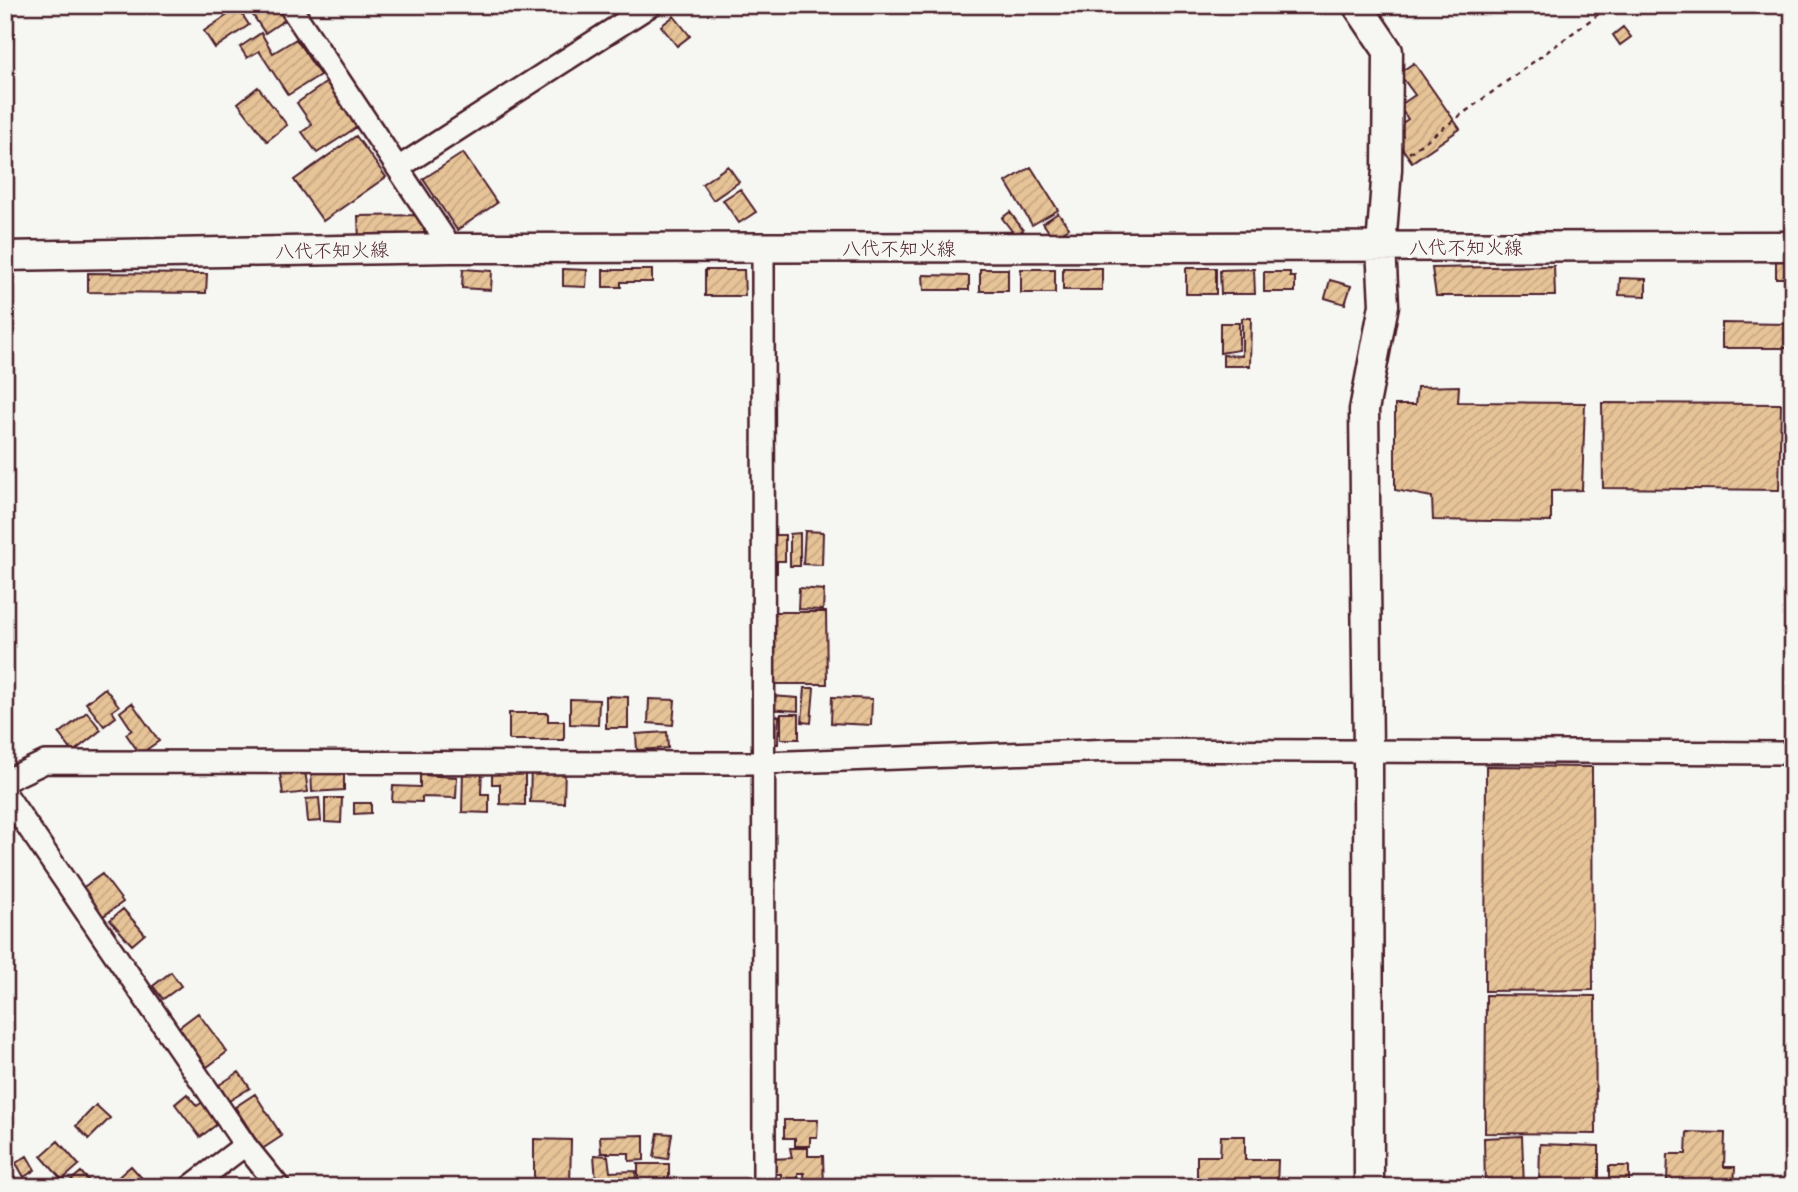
<svg xmlns="http://www.w3.org/2000/svg" width="1798" height="1192" font-family="'Playpen Sans','Klee One',sans-serif">
	<defs>
		<pattern id="building-hatch" width="6" height="6" patternUnits="userSpaceOnUse" patternTransform="scale(1.75)"><rect width="6" height="6" fill="#e7c498"/><path d="M-1 1l2-2M0 6l6-6M5 7l2-2" fill="none" stroke="#c8a883"/></pattern>
	</defs>
	<rect width="100%" height="100%" fill="#f6f6f2"/>
	<filter id="ink" filterUnits="userSpaceOnUse"><feTurbulence type="fractalNoise" baseFrequency=".0143" numOctaves="2"/><feDisplacementMap in="SourceGraphic" scale="14" xChannelSelector="R" yChannelSelector="G"/><feConvolveMatrix kernelMatrix="1 2 1 2 8 2 1 2 1" color-interpolation-filters="sRGB"/></filter>
	<g filter="url(#ink)">
		<!-- building -->
		<path fill="url(#building-hatch)" stroke="#4a1f2b" stroke-width="2" d="M246 5H281L289 17 265 33Z
			M238 8 249 25 215 48 204 31Z
			M674 16 690 36 677 46 661 26Z
			M1623 27 1631 37 1620 45 1613 35Z
			M261 33 273 53 296 39 320 75 288 95 259 51 247 58 240 47Z
			M1414 63 1460 129 1412 162 1397 141 1403 136 1397 127 1408 119 1399 106 1415 95 1399 73Z
			M327 82 357 127 317 153 302 132 312 125 297 103Z
			M258 87 287 125 267 141 238 103Z
			M356 136 386 177 323 221 294 180Z
			M463 153 497 203 457 230 423 179Z
			M728 166 739 182 713 200 702 184Z
			M1031 167 1058 210 1032 225 1006 182Z
			M740 189 756 212 739 223 723 200Z
			M1010 212 1023 230 1015 235 1002 218Z
			M1058 213 1069 228 1053 238 1043 223Z
			M424 215V241L359 242 358 216Z
			M1776 258H1793V278H1776Z
			M1554 266 1555 296H1436L1432 268Z
			M1063 268H1102V290H1063Z
			M1186 268H1216V294H1186Z
			M463 269 492 271 491 290 462 288Z
			M563 269 587 270 586 287 563 286Z
			M980 269H1008V291H980Z
			M1021 269H1055V293H1021Z
			M1254 269 1255 294H1221L1220 270Z
			M603 270H652V282H621V287H603Z
			M705 270H744L745 296H705Z
			M1264 272H1290V277H1295V292H1264Z
			M88 273 207 274 206 293 88 292Z
			M923 275 969 276V290H924Z
			M1620 278 1646 279V296L1619 295Z
			M1330 280 1351 286 1345 304 1325 298Z
			M1242 318H1251L1250 366H1223V355L1242 356Z
			M1220 323H1239V350L1220 353Z
			M1722 323 1793 324V348H1722Z
			M1459 386 1458 402 1585 403 1582 490 1551 491V522L1433 520 1432 497 1395 490V405H1415L1417 387Z
			M1602 403 1781 404 1779 490 1603 488Z
			M805 531 823 532 822 565 803 564Z
			M800 533V566H790V534Z
			M773 535H785V561H777V573H773Z
			M799 588 824 590 823 610 798 609Z
			M767 612H826L827 684H767Z
			M105 688 119 706 112 711 116 717 104 726 86 703Z
			M805 688H814L811 723 802 722Z
			M606 696 628 697V728H606Z
			M771 696 798 698V711L766 709Z
			M832 697 872 699 871 725 831 723Z
			M570 699 599 700 598 725 570 724Z
			M649 699 675 700 673 725 648 723Z
			M132 703 159 741 140 754 126 734 132 730 120 712Z
			M87 712 101 730 73 752 59 734Z
			M509 713H548V721H564V740H509Z
			M781 714H799V739H781Z
			M765 715 779 716 778 744H764Z
			M667 732 668 748 637 750 636 734Z
			M531 766 565 768 564 803 530 802Z
			M1486 766 1592 767 1593 990 1485 991Z
			M463 768H482L481 794H489V813L462 812Z
			M492 768H525V805L500 804V784H492Z
			M344 769V790L312 792 311 770Z
			M305 770 308 792 283 795 280 773Z
			M420 775 457 777 456 798 422 797V802L392 801 393 786 420 787Z
			M319 798 321 821 308 822 306 799Z
			M325 798H342L341 823 325 822Z
			M354 803H371V813L354 814Z
			M102 874 123 902 102 917 81 889Z
			M123 909 145 934 132 945 110 920Z
			M171 972 181 986 163 999 153 986Z
			M1486 995 1595 996 1596 1134 1485 1133Z
			M198 1013 227 1052 207 1067 178 1028Z
			M239 1072 250 1088 229 1101 219 1085Z
			M187 1094 197 1106 204 1101 220 1122 200 1137 175 1104Z
			M255 1094 282 1136 262 1149 235 1107Z
			M96 1105 110 1118 89 1139 76 1126Z
			M784 1120H818L817 1137H810V1146H795V1138H784Z
			M1687 1132 1725 1133 1724 1167H1735L1734 1187H1694V1182L1667 1181 1668 1154H1686Z
			M658 1133 672 1134 668 1159 654 1157Z
			M644 1135V1160L629 1161V1153H601L600 1136Z
			M1221 1136H1245V1160H1278L1277 1187H1197V1156H1220Z
			M1522 1136 1524 1187H1485L1484 1138Z
			M534 1139 571 1140 570 1187H534Z
			M58 1141 79 1165 62 1180 41 1156Z
			M1540 1144 1599 1146V1187H1539Z
			M790 1148H808V1156H823L824 1187H805L804 1173H798V1180H781V1174H771V1159L792 1158Z
			M594 1155 608 1156 610 1172 636 1171 635 1185 602 1184 596 1181Z
			M27 1156 35 1170 24 1177 16 1163Z
			M638 1164H669V1183H638Z
			M131 1166 150 1187H121L115 1180Z
			M1609 1166H1629V1187H1609Z
			M81 1172 94 1187H63Z"/>
		<g fill="none" stroke-linecap="round" stroke-linejoin="round">
			<defs>
				<path id="minor" d="M289 5 451 248
					M398 168 651 5
					M763 248 764 1187
					M5 781 45 762 763 763 1113 750 1793 753
					M5 793 245 1145 279 1187
					M190 1187 245 1145"/>
				<path id="major" d="M1357 5 1388 51 1387 169 1381 247 1384 305 1364 410 1368 751 1369 1187
					M5 256 451 248 1793 246"/>
			</defs>
			<!-- minor casing -->
			<use href="#minor" stroke="#4a1f2b" stroke-width="26"/>
			<!-- major casing -->
			<use href="#major" stroke="#4a1f2b" stroke-width="33"/>
			<!-- path -->
			<path stroke="#4a1f2b" stroke-width="2.5" stroke-dasharray="5 5" stroke-linecap="butt" d="M1409 153 1611 5"/>
			<!-- minor -->
			<use href="#minor" stroke="#f6f6f2" stroke-width="21"/>
			<!-- major -->
			<use href="#major" stroke="#f6f6f2" stroke-width="28"/>
		</g>
	</g>
	<g text-anchor="middle" stroke-width="7" stroke-linejoin="round" paint-order="stroke">
		<!-- street labels -->
		<g font-size="19" fill="#4a1f2b" stroke="#f6f6f2">
			<text x="1466" y="254">八代不知火線</text>
			<text x="899" y="255">八代不知火線</text>
			<text transform="translate(332 250) rotate(-1)" y="7">八代不知火線</text>
		</g>
	</g>
	<!-- margin -->
	<rect width="1798" height="1192" fill="none" stroke="#f6f6f2" stroke-width="28"/>
	<rect x="14" y="14" width="1770" height="1164" fill="none" stroke="#4a1f2b" stroke-width="2.5" filter="url(#ink)"/>
</svg>
